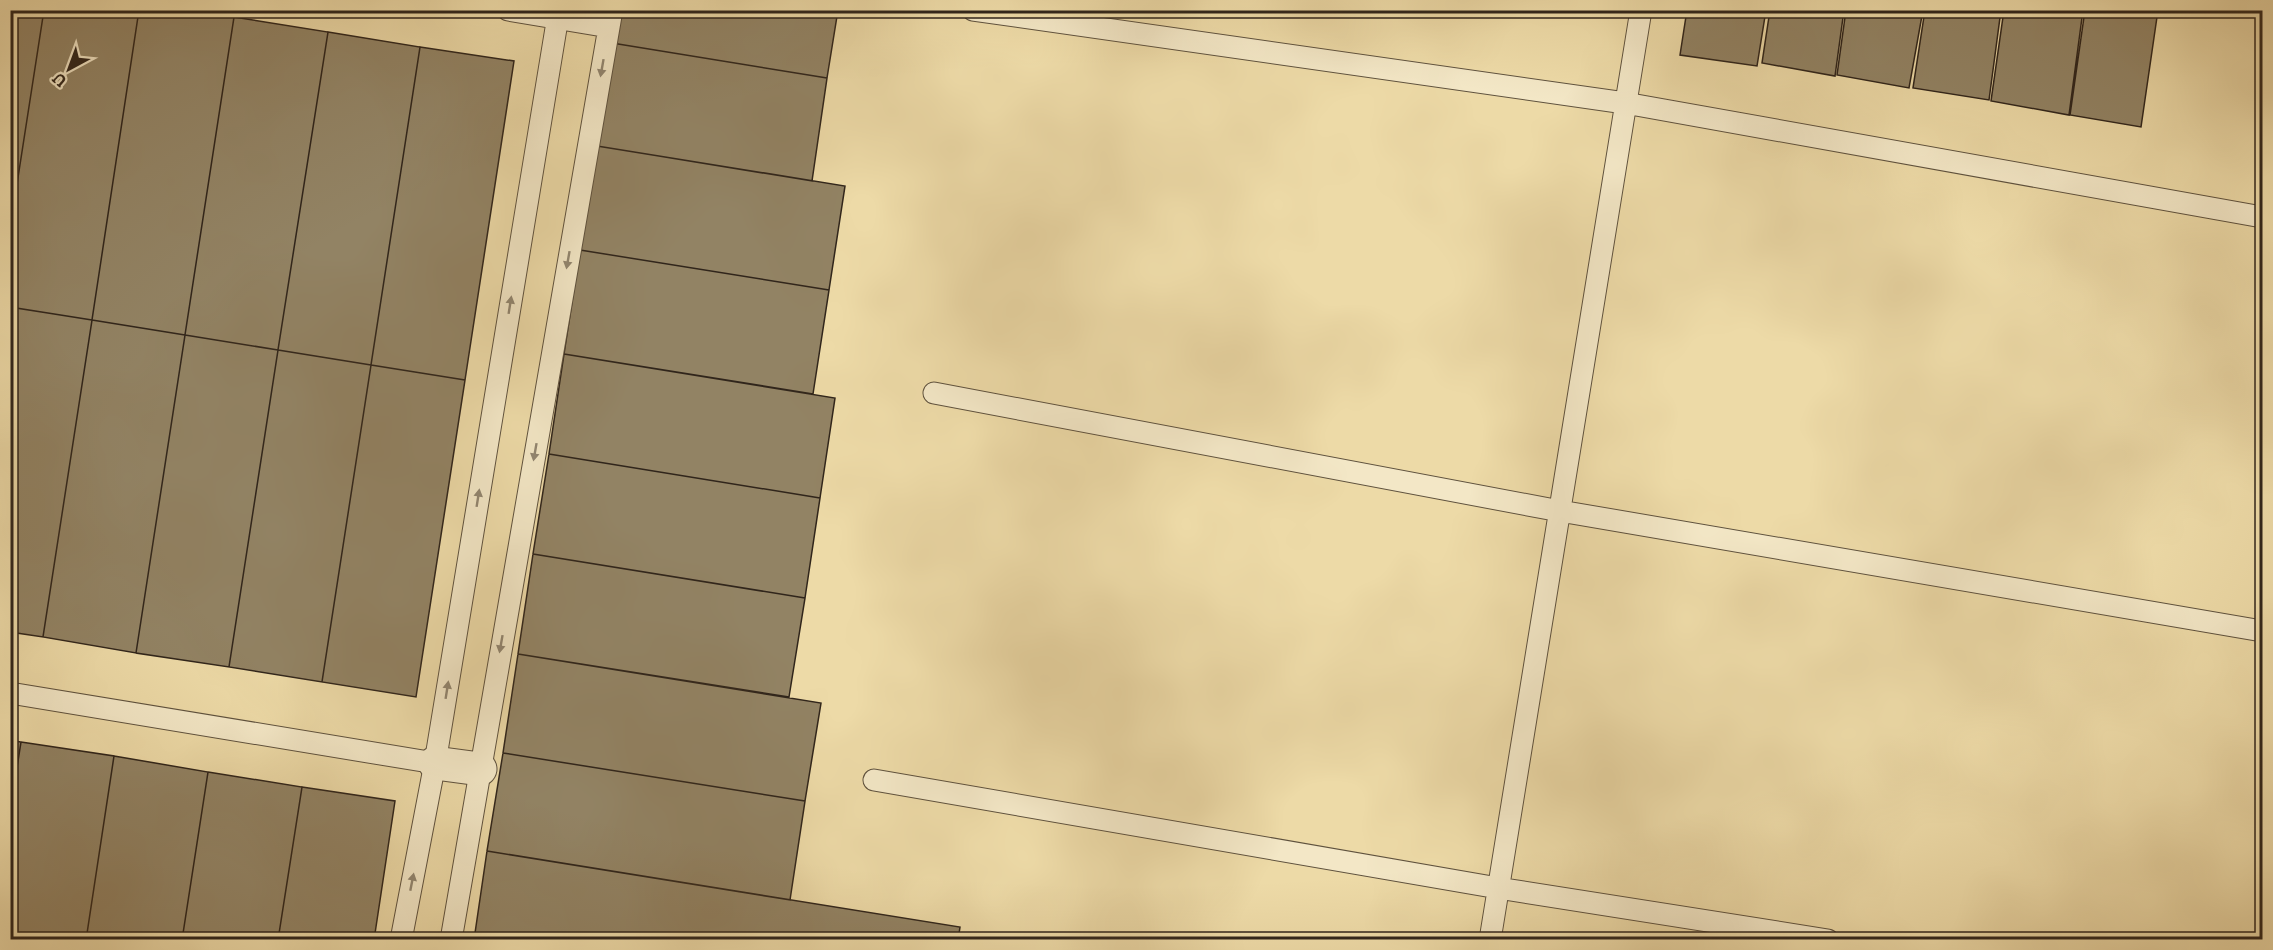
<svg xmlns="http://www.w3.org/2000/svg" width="2273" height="950" font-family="'IM FELL DW Pica',serif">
	<rect width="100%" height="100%" fill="#eddaa7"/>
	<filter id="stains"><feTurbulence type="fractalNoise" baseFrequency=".00333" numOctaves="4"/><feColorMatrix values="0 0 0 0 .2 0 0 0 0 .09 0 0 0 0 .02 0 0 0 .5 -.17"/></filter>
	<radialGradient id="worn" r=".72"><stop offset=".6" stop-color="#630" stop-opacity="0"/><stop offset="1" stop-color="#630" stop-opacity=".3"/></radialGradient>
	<!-- building -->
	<path fill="#928364" stroke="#30251b" stroke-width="1.5" d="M10 10H44L10 229Z
		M44 10H139L92 320 10 307V229Z
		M139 10H196L234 17 185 335 92 320Z
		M617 10H838L827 78 612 43Z
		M1687 10H1766L1757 66 1680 55Z
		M1770 10H1844L1835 76 1762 63Z
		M1846 10H1923L1909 88 1837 75Z
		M1925 10H2001L1989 100 1913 88Z
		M2004 10H2083L2069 115 1991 101Z
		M2085 10H2158L2141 127 2070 115Z
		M234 17 328 32 278 350 185 335Z
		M328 32 420 47 371 365 278 350Z
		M612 43 827 78 812 181 597 146Z
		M420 47 514 61 465 380 371 365Z
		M597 146 845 186 829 290 580 250Z
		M580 250 829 290 813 394 564 354Z
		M10 307 92 320 43 637 10 632Z
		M92 320 185 335 136 653 43 637Z
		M185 335 278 350 229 667 136 653Z
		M278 350 371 365 322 682 229 667Z
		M564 354 835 398 820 498 549 454Z
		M371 365 465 380 416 697 322 682Z
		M549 454 820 498 805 598 533 554Z
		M533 554 805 598 789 697 518 654Z
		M518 654 821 703 805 801 503 753Z
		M10 740 21 742 10 812Z
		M21 742 114 756 86 940H10V812Z
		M503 753 805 801 790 900 487 851Z
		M114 756 208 772 182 940H86Z
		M208 772 302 787 278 940H182Z
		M302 787 395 801 374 940H278Z
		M487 851 960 927 958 940H474Z"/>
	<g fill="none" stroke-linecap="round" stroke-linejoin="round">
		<defs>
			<path id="lane" d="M508 10 609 27
				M973 10 1625 103 2262 217
				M934 393 1560 511 2262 631
				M10 693 435 763
				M874 780 1498 888 1828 940
				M401 940 435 763 559 10
				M451 940 612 10
				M1490 940 1641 10"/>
			<path id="street" d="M435 763 480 769"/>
		</defs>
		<!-- lane casing -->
		<use href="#lane" stroke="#5f523e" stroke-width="23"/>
		<!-- street casing -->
		<use href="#street" stroke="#5f523e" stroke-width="35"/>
		<!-- lane -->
		<use href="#lane" stroke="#f3e7c6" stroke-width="21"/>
		<!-- street -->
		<use href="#street" stroke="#f3e7c6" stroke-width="33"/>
	</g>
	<!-- one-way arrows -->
	<defs><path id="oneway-solid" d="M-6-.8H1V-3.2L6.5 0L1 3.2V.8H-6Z" transform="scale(1.5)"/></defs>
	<g fill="#928670">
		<use href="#oneway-solid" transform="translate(602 68) rotate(100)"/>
		<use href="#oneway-solid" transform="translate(568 260) rotate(100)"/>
		<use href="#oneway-solid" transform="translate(510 305) rotate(-81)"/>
		<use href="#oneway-solid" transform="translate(535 452) rotate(100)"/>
		<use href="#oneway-solid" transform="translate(478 498) rotate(-81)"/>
		<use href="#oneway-solid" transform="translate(501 644) rotate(100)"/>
		<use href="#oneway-solid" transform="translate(447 690) rotate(-81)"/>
		<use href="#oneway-solid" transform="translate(412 882) rotate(-79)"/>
	</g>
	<!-- margin -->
	<rect width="2273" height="950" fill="none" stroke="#eddaa7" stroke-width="36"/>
	<rect x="12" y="12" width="2249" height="926" fill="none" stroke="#30251b" stroke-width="3"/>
	<rect x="18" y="18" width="2237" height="914" fill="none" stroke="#30251b" stroke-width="1.5"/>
	<!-- north arrow -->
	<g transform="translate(69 69) rotate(221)" stroke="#f3e7c6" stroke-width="4.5" paint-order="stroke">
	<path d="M0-4.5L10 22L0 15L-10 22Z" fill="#30251b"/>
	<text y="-9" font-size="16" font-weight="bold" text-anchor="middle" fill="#30251b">U</text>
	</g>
	<rect width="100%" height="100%" filter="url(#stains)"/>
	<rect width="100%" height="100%" fill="url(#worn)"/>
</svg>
